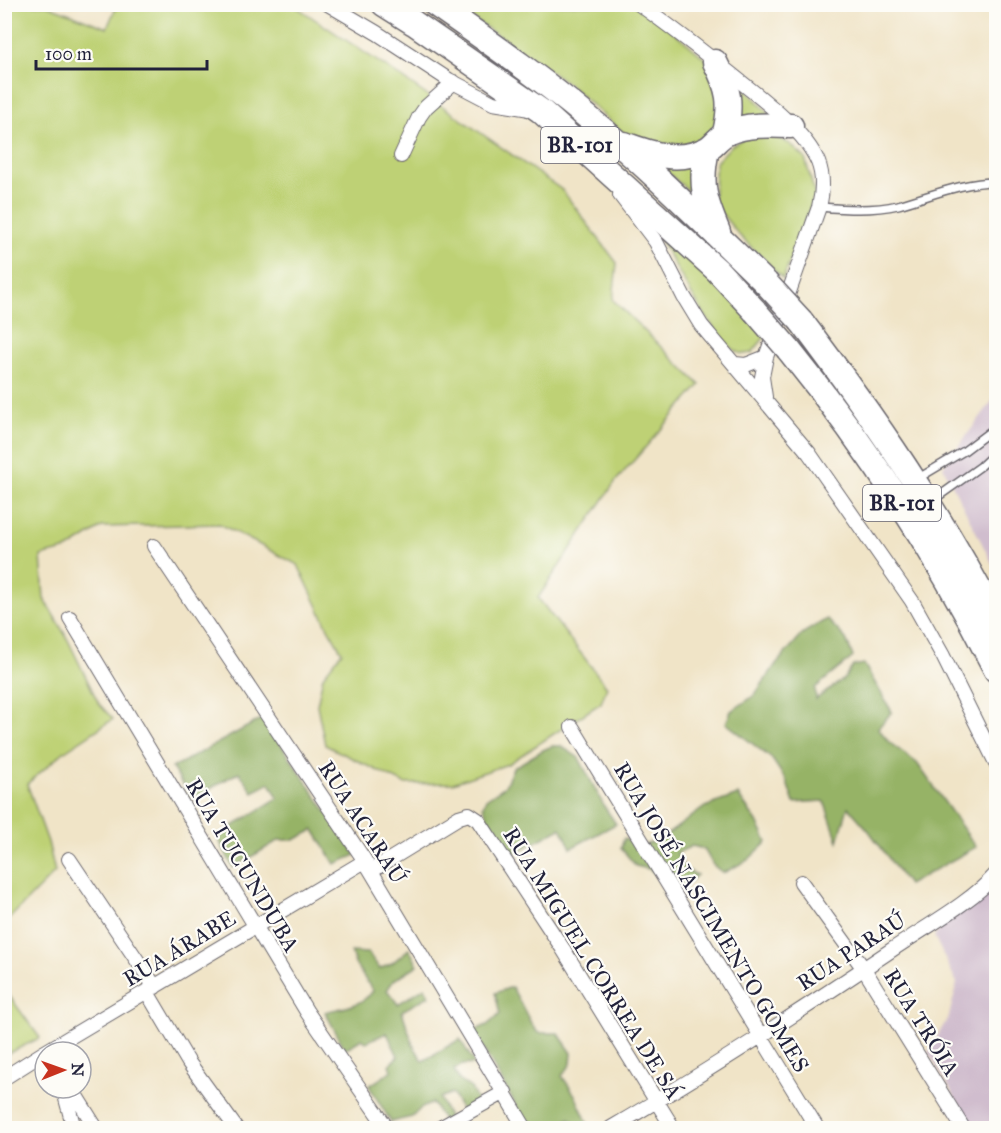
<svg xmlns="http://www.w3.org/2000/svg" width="1001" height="1133" font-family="'IM FELL Great Primer',serif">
	<rect width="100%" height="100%" fill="#fdfcf7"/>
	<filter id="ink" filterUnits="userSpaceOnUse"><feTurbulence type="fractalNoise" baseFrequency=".0167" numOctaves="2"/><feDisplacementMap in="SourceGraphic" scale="12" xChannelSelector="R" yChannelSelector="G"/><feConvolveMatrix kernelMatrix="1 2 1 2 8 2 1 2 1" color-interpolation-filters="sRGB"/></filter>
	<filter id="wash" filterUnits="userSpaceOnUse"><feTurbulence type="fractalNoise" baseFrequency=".008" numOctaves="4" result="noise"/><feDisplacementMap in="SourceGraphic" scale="24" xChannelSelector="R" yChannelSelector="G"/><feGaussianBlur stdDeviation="1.35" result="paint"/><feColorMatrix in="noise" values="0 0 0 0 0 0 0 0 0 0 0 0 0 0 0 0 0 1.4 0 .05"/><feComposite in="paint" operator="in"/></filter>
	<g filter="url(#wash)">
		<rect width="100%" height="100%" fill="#f0e4c7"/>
		<!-- industrial -->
		<path fill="#d0bdce" d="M996 396V571L943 467Z
			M996 867V1128H973L928 1052 949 1016 957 983 934 936Z"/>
		<!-- green -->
		<path fill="#bed174" stroke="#707a58" stroke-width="1.5" d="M13 5H47L107 28 117 5 295 6 398 75 562 190 617 263 613 300 700 385 615 482 538 598 607 687 601 703 508 764 453 783 405 784 325 745 317 705 323 676 342 652 328 628 298 565 220 524 102 527 68 549 41 556 44 599 66 636 99 704 113 719 65 751 27 784 48 842 55 872 5 923 4 15Z
			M453 5H642L715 67 722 118 695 148 630 139 565 81Z
			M734 77 774 119 736 127 740 112Z
			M751 134H772L790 144 805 158 815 195 783 279 739 235 713 203 716 162 732 145Z
			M695 162 696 197 663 169 678 168Z
			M649 216 767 334 752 353C749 353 746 354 743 354 717 350 661 241 649 216Z
			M5 990 40 1038 5 1055Z"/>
		<!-- forest -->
		<path fill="#96b366" stroke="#5c6a50" stroke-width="1.5" d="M827 619 846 639 853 657 815 688 816 699 845 678 853 666 864 664 892 712 878 728 890 743 917 763 976 847 908 885 869 831 848 807 838 841 824 801 794 803 786 780 772 759 726 723 731 711 754 696 776 664 803 633Z
			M263 718 356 855 335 864 314 830 294 840H279L233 868 217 836 278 798 270 783 253 792 239 772 192 799 172 768Z
			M552 746H561L579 758 604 806 616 824 571 848 561 828 517 852H506L492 828 483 806 486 799 505 786 513 768 543 750Z
			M738 795 757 822 767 842 748 860 723 873 713 865 704 849 692 846 677 853 685 869 697 875 681 889 649 869 636 866 621 848 624 838 638 846 658 841 705 807Z
			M409 949 418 965 394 980 387 990 398 1004 425 987 429 996 402 1011 413 1045 423 1061 460 1039 475 1064 462 1065 454 1070 459 1080 471 1088 480 1107 464 1115 452 1093 440 1098 449 1118 444 1121 432 1103 420 1109 412 1117 391 1122 369 1086 392 1071 390 1064 398 1056 387 1033 366 1042 362 1039 345 1049 325 1012C344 1007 360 1007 373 991L355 964 351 952 368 953 380 969 392 963Z
			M512 987 531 1023 538 1033H558L572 1053 571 1064 562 1076 575 1095 588 1124 586 1128H578L570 1118 554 1128H529L473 1031 487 1025 500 1014 495 993Z"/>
	</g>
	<g filter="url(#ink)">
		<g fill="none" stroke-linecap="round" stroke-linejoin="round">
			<defs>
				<path id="lane" d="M819 207C844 209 873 211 898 205 931 196 962 182 996 182
					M917 479 964 451 996 427
					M932 501 981 466 996 452
					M986 592 996 584"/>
				<path id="street" d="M328 4 377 33 449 80 493 103 530 109
					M639 4C670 26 701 50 731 74 758 96 804 129 818 162 824 177 823 191 819 207L766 357 762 377 765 397
					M401 156 419 117 426 107 454 82
					M620 195 656 242 684 297 701 325 809 453 912 601 943 656 996 763
					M735 364 746 365 766 357
					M154 546 365 861 525 1128
					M70 618 307 1012 387 1128
					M572 727 817 1128
					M69 859 155 987
					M371 871 459 817 469 814 478 820 563 949 673 1128
					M801 882 864 969 963 1128
					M147 992 189 1063 236 1128
					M45 1052 365 861
					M4 1078 45 1052
					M63 1088 74 1128
					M71 1088 96 1128
					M440 1128 505 1092
					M611 1128C707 1072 801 1011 893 949 924 928 973 901 996 874"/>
				<path id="highway" d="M384 4 414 23 541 111 717 270 755 311
					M435 4C486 40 537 75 585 115 649 167 707 226 766 283
					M715 62C729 89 732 103 725 133
					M624 144C651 154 678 163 705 150 713 147 718 137 727 133 746 124 770 125 791 126
					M707 150C699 184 705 201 718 232
					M801 321C873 416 941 514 996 621
					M788 349C871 451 937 553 996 670"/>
			</defs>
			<!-- lane casing -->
			<use href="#lane" stroke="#6a666c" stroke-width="10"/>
			<!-- street casing -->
			<use href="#street" stroke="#6a666c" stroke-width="16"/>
			<!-- highway casing -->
			<use href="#highway" stroke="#6a666c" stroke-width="27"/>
			<!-- lane -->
			<use href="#lane" stroke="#fff" stroke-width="7"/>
			<!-- street -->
			<use href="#street" stroke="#fff" stroke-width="14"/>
			<!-- highway -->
			<use href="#highway" stroke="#fff" stroke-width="24"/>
			<defs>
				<path id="highway-bridge" d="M766 283 801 321
					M755 311 788 349"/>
			</defs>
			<!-- highway-bridge casing -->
			<use href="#highway-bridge" stroke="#6a666c" stroke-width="27" stroke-linecap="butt"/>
			<!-- highway-bridge -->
			<use href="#highway-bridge" stroke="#fff" stroke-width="24"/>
		</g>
	</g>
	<g text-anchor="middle" stroke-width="4.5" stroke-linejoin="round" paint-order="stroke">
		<!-- shield labels -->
		<g fill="#fdfcf7" stroke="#646373" stroke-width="1.5">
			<rect x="541" y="127" width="78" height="36" rx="4.5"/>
			<rect x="863" y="485" width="78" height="36" rx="4.5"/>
		</g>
		<g font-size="21" font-weight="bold" fill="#22223b">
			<text x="580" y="152">BR-101</text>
			<text x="902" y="510">BR-101</text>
		</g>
		<!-- street labels -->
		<g font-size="22" fill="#22223b" stroke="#fdfcf7">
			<text transform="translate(363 822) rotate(57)" y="8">RUA ACARAÚ</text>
			<text transform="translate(243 865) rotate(59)" y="8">RUA TUCUNDUBA</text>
			<text transform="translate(712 917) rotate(59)" y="8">RUA JOSÉ NASCIMENTO GOMES</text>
			<text transform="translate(179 948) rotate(-31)" y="8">RUA ÁRABE</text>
			<text transform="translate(851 951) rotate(-33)" y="8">RUA PARAÚ</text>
			<text transform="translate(593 963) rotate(58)" y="8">RUA MIGUEL CORREA DE SÁ</text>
			<text transform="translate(922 1022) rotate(58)" y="8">RUA TRÓIA</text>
		</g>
	</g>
	<!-- margin -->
	<rect width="1001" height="1133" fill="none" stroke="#fdfcf7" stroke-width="24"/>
	<!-- north arrow -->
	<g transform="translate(63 1070) rotate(89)"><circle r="28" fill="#fdfcf7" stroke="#a5a5ac" stroke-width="1.5"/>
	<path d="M0-4.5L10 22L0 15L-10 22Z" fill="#c8321e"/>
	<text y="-9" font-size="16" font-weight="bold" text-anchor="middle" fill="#22223b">N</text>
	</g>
	<!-- scale -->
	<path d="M36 60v9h171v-9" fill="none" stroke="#22223b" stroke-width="3"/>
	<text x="45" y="60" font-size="18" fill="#22223b" stroke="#fdfcf7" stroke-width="4.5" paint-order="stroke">100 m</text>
</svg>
